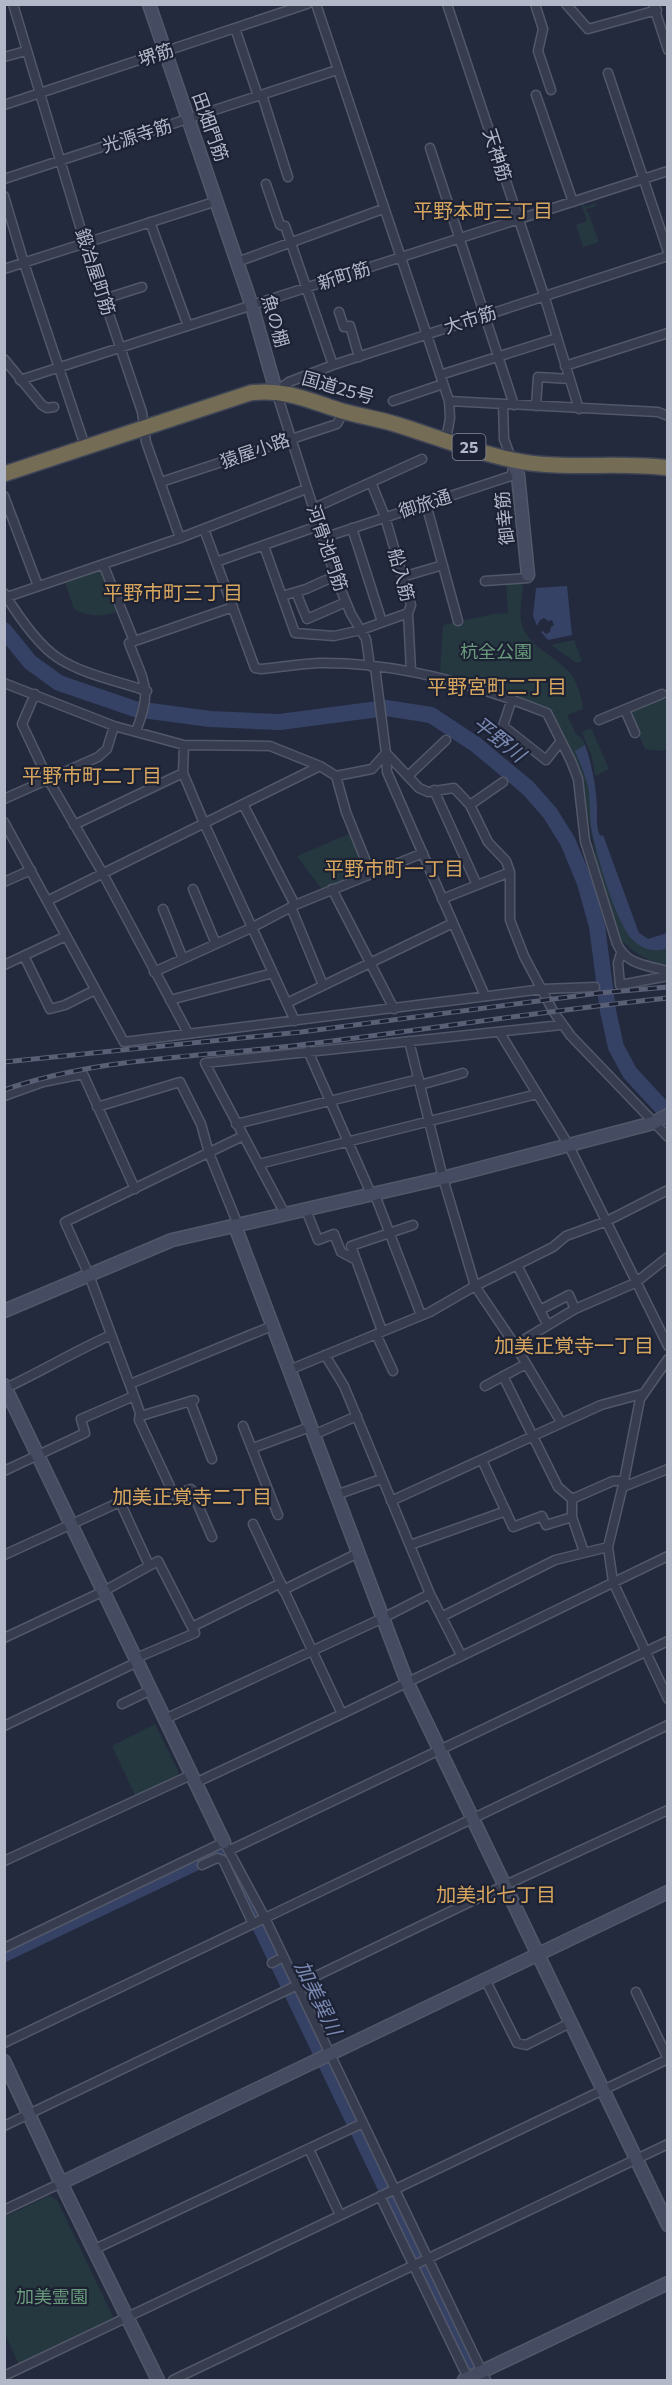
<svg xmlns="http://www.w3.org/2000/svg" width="672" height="2385" font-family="Commissioner,'Noto Sans JP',sans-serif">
	<rect width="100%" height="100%" fill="#232a3e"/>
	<!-- green -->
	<path fill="#25383f" d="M596 203V206L586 209 588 214 596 211 589 215 599 242 583 247 576 225 587 221 581 204H583L585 207Z
		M95 571 101 573 116 612C99 617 90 617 74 609L65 582Z
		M506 583H523C523 597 518 611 522 625 529 647 557 657 571 674 577 682 582 698 583 709L567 715 576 734 582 738 587 750 592 769 594 821 639 933 648 939 667 944V965C650 962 634 953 622 941L598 868 584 794 576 763 548 709 521 697 440 674 443 625 494 614 508 613Z
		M574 640 582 661 577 663 551 645Z
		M667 695V749L662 751 645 749 628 710Z
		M591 728 609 769 595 776 592 757 582 732Z
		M349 834 363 867 361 872 323 891 297 856Z
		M155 1724 179 1773 177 1776 135 1795 112 1746Z
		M49 2196 57 2200 113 2317 112 2320 19 2365 5 2333 4 2217Z"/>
	<!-- water -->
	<path fill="#364265" d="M567 586 572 635 548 640 541 632 543 631 546 634 550 632 551 627 554 625 552 620 548 621 544 618 540 620 537 626 533 616 536 588Z
		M585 745C592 764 596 787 597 807 597 819 596 825 600 836L603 835 639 933 648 939 667 933V948C655 954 639 948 630 937 614 916 598 859 592 832 589 817 591 801 588 786 585 774 580 763 575 751Z"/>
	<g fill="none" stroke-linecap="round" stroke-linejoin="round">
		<!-- river -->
		<path stroke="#364265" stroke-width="16" d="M4 630 30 662 59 683 135 709 210 719 280 722 386 708 431 715 475 744 528 788 550 813 568 842 585 883 597 926 608 1011 616 1047 630 1073 668 1114
			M4 1954 218 1852 226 1855 478 2380"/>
		<defs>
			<path id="street" d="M13 4 85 243 142 412 146 442 180 538
				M316 4 449 401 450 418 446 440
				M447 4 544 295 579 409
				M535 4 543 29 538 51 551 90
				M566 4 588 29 657 10
				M653 4 668 50
				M235 28 258 96
				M4 57 26 51
				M608 73 668 252
				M262 95 288 177
				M536 95 573 202
				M4 105 307 4
				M430 148 514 405
				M4 179 337 70
				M266 184 280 225 285 226 291 243 333 365
				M4 196 24 263 85 446
				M150 222 188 326
				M237 262 383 209
				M4 269 217 201
				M104 299 142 287
				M339 312 344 327 350 326 359 357
				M4 359 42 405 47 408 54 407
				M565 366 668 333
				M440 375 557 338
				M20 380 668 171
				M393 401 443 384
				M449 401 658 412 668 416
				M536 406 538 377 570 379
				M161 482 337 424 344 411
				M371 482 385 517 411 605 408 613 411 671
				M4 496 38 586
				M426 504 458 621
				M312 509 422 459
				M352 528 382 622
				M204 529 255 668 261 669C280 667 300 664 320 663 398 662 475 684 547 713L571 761 578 779 585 841 617 944C627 965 646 965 668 971
				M323 538 511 476 514 466 504 439 503 404
				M264 546 295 633 334 636 361 630 408 613
				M216 562 318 526
				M103 564 134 641
				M402 577 443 565
				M485 581 528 578
				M296 592 307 619 346 602
				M4 593C17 614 38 645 58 658 84 675 118 681 147 691
				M282 596 306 589 335 576
				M7 597 180 538 306 489
				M370 666 366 639 351 614 335 576 276 391 289 382 333 365 668 256
				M375 667 386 753 387 772 485 996
				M4 683 114 726 184 745 270 746 320 766 336 776 372 769 386 753
				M35 694 22 724 48 779 102 872 188 1033
				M512 699 503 726 546 760 561 741
				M625 710 635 733
				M599 720 662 694
				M136 731C153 689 144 683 129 643L233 607
				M184 745 183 773 204 823 295 1021
				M386 753 419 788 428 792 454 788 470 805 488 842 506 861 510 872V920L524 956 553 1011 571 1036 668 1137
				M336 776 346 812 371 874
				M408 776 446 740
				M434 790 477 885
				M4 799 98 757 107 749 114 726
				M243 804 295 905
				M470 805 503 782
				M4 822 124 1042 543 989 595 987
				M74 825 183 773
				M4 882 31 870
				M193 889 216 944
				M332 889 394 1009
				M442 899 510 872
				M47 901 320 766
				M291 907 323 985
				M163 909 183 959
				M621 953 618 963 620 985 668 976
				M24 956 50 1009 65 1005 95 990
				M4 965 66 936
				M154 972 251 928 295 905 423 853
				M170 1000 273 973
				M287 1003 453 923
				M500 1033 568 1144 668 1346
				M409 1041 443 1178 475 1286 515 1345 561 1422
				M308 1051 372 1196
				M420 1085 463 1073
				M4 1096 43 1082 83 1074 135 1189
				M97 1107 180 1082 201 1124 209 1153 238 1225
				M236 1124 419 1079
				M259 1164 537 1094
				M375 1195 421 1315
				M306 1210 318 1240 334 1234 341 1252 356 1260
				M285 1214 205 1063 561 1025
				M517 1265 547 1324
				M540 1310 569 1295 575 1309
				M382 1331 351 1246 413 1225
				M376 1334 393 1371
				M515 1345 575 1309 635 1283 668 1257
				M325 1355 344 1386 430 1594 461 1655
				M668 1359 640 1399 624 1481 608 1547 613 1582 668 1699
				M289 1370 430 1312 475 1286 553 1247 566 1236 607 1221 668 1190
				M503 1376 558 1487 572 1499V1517L584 1552
				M130 1384 272 1326
				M485 1386 526 1364
				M6 1388C42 1371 75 1351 111 1335
				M190 1401 212 1459
				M140 1413 144 1415 194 1400
				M243 1426 278 1515
				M313 1435 357 1416
				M253 1448 310 1427
				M482 1460 513 1527 542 1516 546 1525 572 1517
				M4 1471 85 1433 81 1419 134 1396
				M623 1487 668 1469
				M336 1495 381 1479
				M572 1499 613 1481H624
				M391 1501 601 1405 642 1394
				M253 1524 342 1714
				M212 1537 191 1489 174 1495 139 1420 140 1413 134 1396 89 1275 65 1222 243 1136
				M410 1545 506 1511
				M4 1555 120 1502 149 1565
				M283 1590 358 1553
				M443 1616 555 1560 608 1547
				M192 1627 281 1583
				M4 1638 104 1591 158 1561 195 1633 141 1656 131 1665 4 1726
				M122 1704 151 1690
				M165 1719 383 1618 430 1594
				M195 1783 342 1714 668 1556
				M230 1850 668 1641
				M4 1861 191 1775
				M202 1865 217 1858 223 1860 253 1924
				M4 1948 224 1842 265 1918 486 2380
				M272 1963 283 1957
				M488 1985 517 2043 526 2045 570 2023
				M4 2043 668 1725
				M4 2126 497 1889 668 1810
				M309 2149 340 2215
				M380 2196 469 2380
				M4 2210 61 2183
				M95 2249 363 2123
				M4 2376 668 2059 636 1992
				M173 2380 668 2144"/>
			<path id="secondary" d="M149 4 252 306 276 391
				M512 460 518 475 528 575
				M235 1226 407 1682 668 2225
				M4 1311 172 1240 443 1178 653 1123 668 1115
				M4 1385 224 1842
				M4 2061 61 2183 158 2380
				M61 2183 668 1892
				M464 2380 668 2283"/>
			<path id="highway" d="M4 474 250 393C284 388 310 401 342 411 360 416 378 419 395 424 434 436 473 452 513 460 563 471 617 461 668 468"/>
		</defs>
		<!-- street casing -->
		<use href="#street" stroke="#525869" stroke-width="11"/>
		<!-- secondary casing -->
		<use href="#secondary" stroke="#525869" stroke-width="15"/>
		<!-- highway casing -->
		<use href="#highway" stroke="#3f4556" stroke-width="18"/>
		<!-- street -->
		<use href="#street" stroke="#373d4e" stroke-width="8"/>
		<!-- secondary -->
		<use href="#secondary" stroke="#454b61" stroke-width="12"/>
		<!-- highway -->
		<use href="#highway" stroke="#746c54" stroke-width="15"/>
		<defs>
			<path id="rail" d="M4 1062 301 1032 599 993 668 987
				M4 1090C96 1058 196 1057 292 1046 417 1031 542 1011 668 998"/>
		</defs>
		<!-- rail casing -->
		<use href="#rail" stroke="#596075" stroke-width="5"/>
		<!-- rail -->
		<use href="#rail" stroke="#1c2233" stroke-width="3" stroke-dasharray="9" stroke-linecap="butt"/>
	</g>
	<g text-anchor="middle" stroke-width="4.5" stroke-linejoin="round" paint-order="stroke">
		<!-- shield labels -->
		<rect fill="#1c2233" stroke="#868b9c" stroke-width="1.5" x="452.5" y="434" width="33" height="26" rx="4.5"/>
		<g font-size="16" font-weight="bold" fill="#b3b8c9">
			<text x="469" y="453">25</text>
		</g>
		<!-- street labels -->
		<g font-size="18" fill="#b3b8c9" stroke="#1c2233">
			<text transform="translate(156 55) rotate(-19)" y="6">堺筋</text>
			<text transform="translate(210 127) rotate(70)" y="6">田畑門筋</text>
			<text transform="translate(137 136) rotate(-18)" y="6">光源寺筋</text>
			<text transform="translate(497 155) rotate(72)" y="6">天神筋</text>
			<text transform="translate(95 272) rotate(72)" y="6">鍛冶屋町筋</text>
			<text transform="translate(344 276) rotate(-18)" y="6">新町筋</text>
			<text transform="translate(470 320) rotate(-18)" y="6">大市筋</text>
			<text transform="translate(275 321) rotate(74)" y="6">魚の棚</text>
			<text transform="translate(338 388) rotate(16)" y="6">国道25号</text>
			<text transform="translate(255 451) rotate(-19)" y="6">猿屋小路</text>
			<text transform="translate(425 504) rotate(-18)" y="6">御旅通</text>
			<text transform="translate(505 518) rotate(-96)" y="6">御幸筋</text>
			<text transform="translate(327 548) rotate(71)" y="6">河骨池門筋</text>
			<text transform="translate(401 575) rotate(75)" y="6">船入筋</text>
		</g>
		<!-- park labels -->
		<g font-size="18" fill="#699b7c" stroke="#1c2233">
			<text x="496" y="658">杭全公園</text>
			<text x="52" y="2303">加美霊園</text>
		</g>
		<!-- neighbourhood labels -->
		<g font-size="20" fill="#d7a65f" stroke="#1c2233">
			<text x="483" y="218">平野本町三丁目</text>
			<text x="173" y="600">平野市町三丁目</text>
			<text x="497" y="694">平野宮町二丁目</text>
			<text x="92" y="783">平野市町二丁目</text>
			<text x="394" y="876">平野市町一丁目</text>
			<text x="574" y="1353">加美正覚寺一丁目</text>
			<text x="192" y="1504">加美正覚寺二丁目</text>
			<text x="496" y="1902">加美北七丁目</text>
		</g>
		<!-- water labels -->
		<g font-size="20" font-style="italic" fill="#7a89b2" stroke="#1c2233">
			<text transform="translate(499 739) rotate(38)" y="7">平野川</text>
			<text transform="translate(318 1998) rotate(64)" y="7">加美巽川</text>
		</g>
	</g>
	<!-- border -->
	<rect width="672" height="2385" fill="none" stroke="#b3b8c9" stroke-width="12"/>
</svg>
